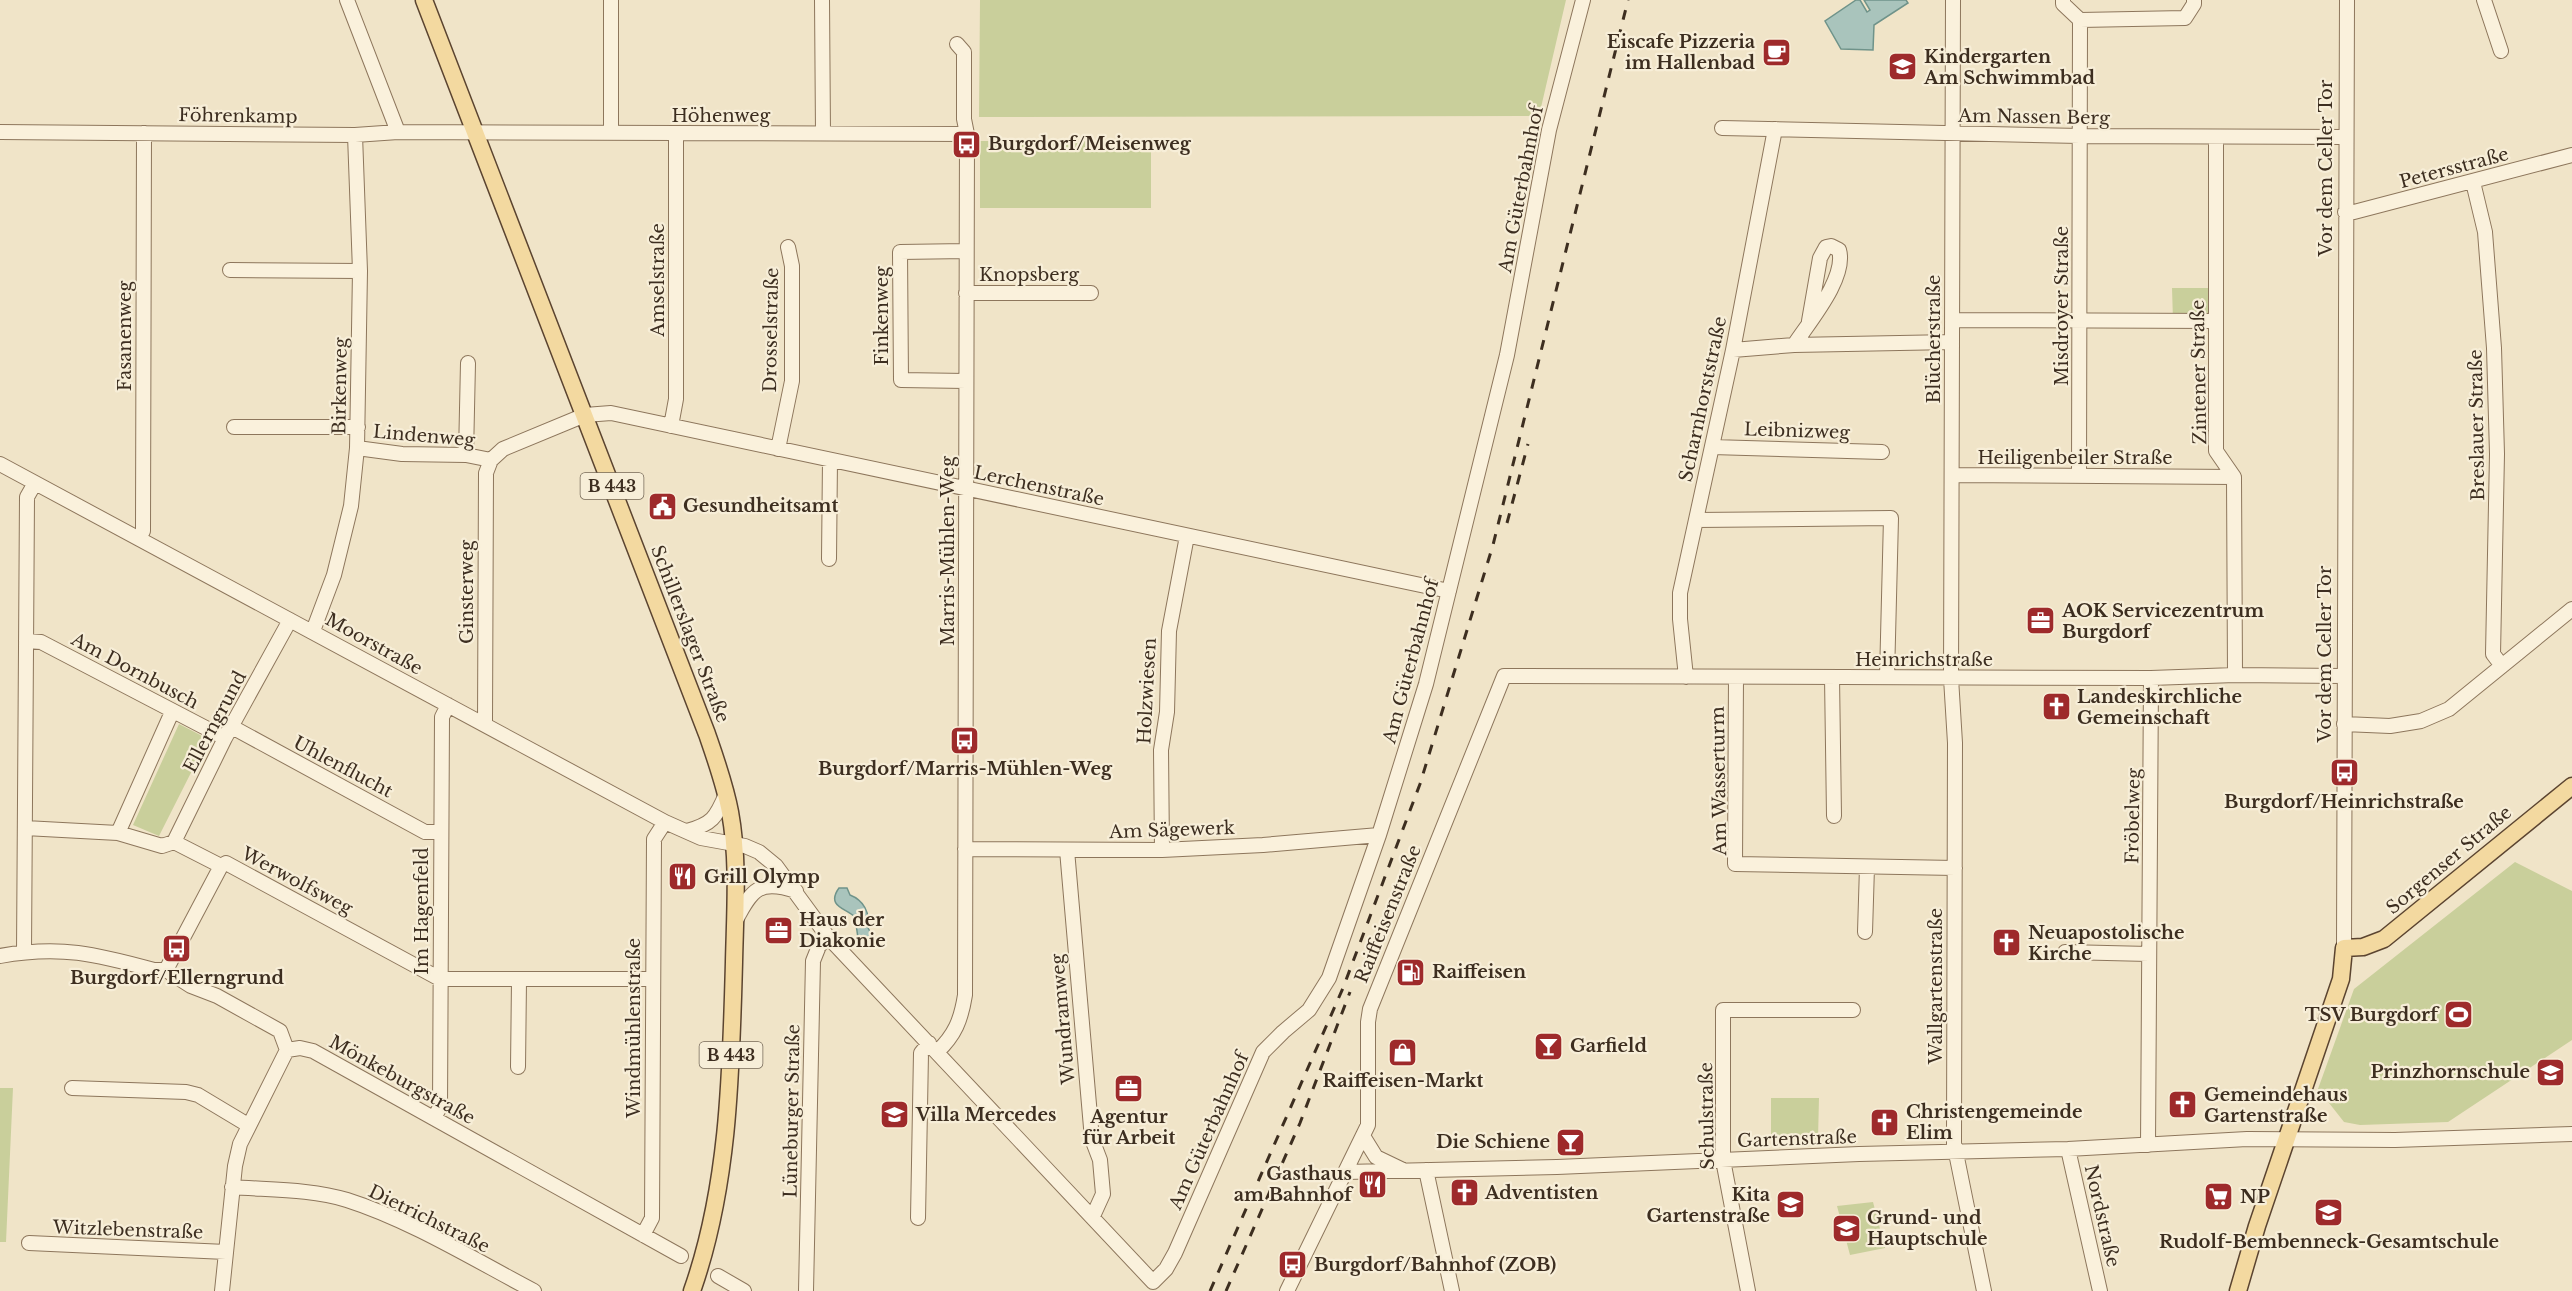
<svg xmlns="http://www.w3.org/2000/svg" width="2572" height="1291" font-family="'Libre Baskerville',serif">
	<rect width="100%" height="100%" fill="#f0e4c8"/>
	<!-- green -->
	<path fill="#c9cf9b" d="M980 0H1566L1539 116 979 117Z
		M980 141H1151V208H980Z
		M2172 288H2214V319L2173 320Z
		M179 724 208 739 159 836 133 825Z
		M2515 862 2572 891V1040L2448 1122 2360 1125 2344 1122 2318 1089 2354 989Z
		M0 1088H13L6 1242H0Z
		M1771 1098H1819L1818 1139 1771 1140Z
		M1873 1202 1885 1248 1850 1255 1837 1206Z"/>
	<!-- water -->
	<path fill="#a9c4bc" stroke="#6f938a" stroke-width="1.5" d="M1856 0H1860L1867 12 1870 10 1864 0H1906L1908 3 1874 25 1873 50 1841 49 1825 21Z
		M839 888H847L850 895C863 900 871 913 867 926L873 937 871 942 865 943 858 938 855 917C845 908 826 906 839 888Z"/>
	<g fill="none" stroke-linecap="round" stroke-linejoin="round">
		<defs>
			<path id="minor" d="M347 0 398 132
				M611 0V133
				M822 0 823 133
				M1953 0 1951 678 1955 743 1954 1143 1984 1291
				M2063 0V4L2080 20 2079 475
				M2484 0 2501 51
				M2080 20 2185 18 2194 4V0
				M1722 128 2080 136 2345 137
				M0 132 355 135 398 132 967 134
				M2216 137V451L2234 477 2235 675
				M2473 182 2485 232 2494 348 2497 454 2493 654 2502 666
				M2345 212H2354L2572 155
				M230 270 360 271
				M966 293H1091
				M1952 320 2216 321
				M1794 345C1809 322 1847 278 1839 250L1831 246 1826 247 1820 258 1809 321
				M1733 350 1794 345 1952 342
				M966 381 901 380 900 252 966 251
				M671 426 676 399V134
				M234 427H358
				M1712 447 1882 452
				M357 448 402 454 466 455 491 460 503 449 585 415 611 413 1449 591
				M778 449 792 381V266L788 247
				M466 455 468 363
				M0 464 665 822 701 838 745 846 759 852 776 866 828 937 1153 1282
				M1952 475 2234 477
				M1696 520 1891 518 1887 677
				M139 538 143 531 144 133
				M829 559 830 460
				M313 631 334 575 351 506 357 448 360 271 355 135
				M26 641 41 642 225 738
				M1686 677 1680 619V593L1733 350 1775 129
				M1736 677 1735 864 1955 868
				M1832 677 1834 816
				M485 724 486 473 491 460
				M2344 724 2390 726 2421 721 2449 709 2572 609
				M232 727 425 832H439
				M25 828 118 833 162 846 174 842 221 866 226 863 440 979H652
				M687 831C712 824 716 818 726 794
				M118 833 172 712
				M174 842 225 738 290 620
				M965 849 1162 850 1263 845 1379 835
				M1067 850 1092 1139 1100 1160 1103 1194 1093 1216
				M1162 850 1161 750 1167 712 1169 631 1187 536
				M736 920C752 889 760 879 796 891
				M1865 932 1867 867
				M2344 948 2347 0
				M24 952 27 497 35 483
				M2065 952 2149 954
				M0 956C60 945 96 954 154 970H166L191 986 217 996 280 1031 287 1050 300 1048 313 1051 681 1256
				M166 970 221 866
				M937 1052C955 1035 961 1020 965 995L967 134 964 119V52L957 44
				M518 1067 519 981
				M72 1088 186 1092 198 1095 248 1125
				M434 1118 440 1107 442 717 448 705
				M1363 1136 1376 1157 1401 1169
				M2148 1145 2151 678
				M2068 1149 2100 1291
				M1426 1170 1452 1291
				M1346 1172 1557 1167 1859 1154 2068 1149 2247 1139 2395 1140 2572 1134
				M232 1187C270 1190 311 1189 347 1200 410 1220 475 1260 534 1291
				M918 1218 921 1053 929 1043
				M643 1235 652 1218 654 839 665 822
				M29 1243 226 1252
				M718 1276 744 1291
				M1153 1282 1166 1269 1175 1253 1263 1052 1283 1032 1309 1010 1329 978 1379 835 1426 684 1507 355 1549 130 1583 0
				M222 1291 235 1166 240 1144 287 1050
				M806 1291 813 961 819 946 828 937
				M1287 1291 1368 1125V1022L1370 1009 1504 676 2151 678 2235 675 2344 676
				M1748 1291 1723 1160V1010H1853"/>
			<path id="major" d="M424 0 707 734C716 760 725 785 730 812 739 861 735 913 734 962 731 1073 729 1186 692 1291
				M2238 1291 2257 1226 2341 979 2344 948 2363 947 2384 939 2572 786"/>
		</defs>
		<!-- minor casing -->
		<use href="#minor" stroke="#8d765c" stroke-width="16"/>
		<!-- major casing -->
		<use href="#major" stroke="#5b4430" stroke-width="19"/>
		<!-- minor -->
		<use href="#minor" stroke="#faf1dc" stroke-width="14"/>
		<!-- major -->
		<use href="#major" stroke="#f3d9a0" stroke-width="16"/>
		<!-- rail -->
		<path stroke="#3d2e20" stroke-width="3" stroke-dasharray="10 10" stroke-linecap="butt" d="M1507 523 1528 444
			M1210 1291 1343 988 1420 784 1493 545 1628 0
			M1226 1291 1300 1123 1350 992"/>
	</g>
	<!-- icons -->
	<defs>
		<symbol id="cafe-square" viewBox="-11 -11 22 22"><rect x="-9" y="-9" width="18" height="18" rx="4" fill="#9e2a2b" stroke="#f7eed8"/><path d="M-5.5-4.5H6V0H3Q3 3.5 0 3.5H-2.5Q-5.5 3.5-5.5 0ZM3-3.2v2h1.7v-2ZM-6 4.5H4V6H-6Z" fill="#fff"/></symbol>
		<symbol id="school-square" viewBox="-11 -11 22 22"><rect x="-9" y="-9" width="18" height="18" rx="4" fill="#9e2a2b" stroke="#f7eed8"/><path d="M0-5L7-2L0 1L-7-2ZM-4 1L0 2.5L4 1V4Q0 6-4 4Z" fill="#fff"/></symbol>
		<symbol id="bus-square" viewBox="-11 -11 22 22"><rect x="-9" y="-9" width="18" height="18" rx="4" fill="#9e2a2b" stroke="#f7eed8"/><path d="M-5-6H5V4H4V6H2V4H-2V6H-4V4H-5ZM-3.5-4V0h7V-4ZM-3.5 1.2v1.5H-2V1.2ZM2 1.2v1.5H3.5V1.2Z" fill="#fff"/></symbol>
		<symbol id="civic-square" viewBox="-11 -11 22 22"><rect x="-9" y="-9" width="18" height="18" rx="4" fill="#9e2a2b" stroke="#f7eed8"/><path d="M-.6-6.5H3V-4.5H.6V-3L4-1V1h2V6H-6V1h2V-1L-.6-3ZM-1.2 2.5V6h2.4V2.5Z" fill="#fff"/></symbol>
		<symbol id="office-square" viewBox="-11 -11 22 22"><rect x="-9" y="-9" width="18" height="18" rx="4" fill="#9e2a2b" stroke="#f7eed8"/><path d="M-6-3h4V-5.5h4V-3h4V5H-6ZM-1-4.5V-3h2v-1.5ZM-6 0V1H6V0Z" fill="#fff"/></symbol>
		<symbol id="church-square" viewBox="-11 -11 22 22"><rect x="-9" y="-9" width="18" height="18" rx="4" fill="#9e2a2b" stroke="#f7eed8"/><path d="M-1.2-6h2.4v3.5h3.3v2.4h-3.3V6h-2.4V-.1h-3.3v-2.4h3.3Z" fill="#fff"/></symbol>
		<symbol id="restaurant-square" viewBox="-11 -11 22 22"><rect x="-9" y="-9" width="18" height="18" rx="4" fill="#9e2a2b" stroke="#f7eed8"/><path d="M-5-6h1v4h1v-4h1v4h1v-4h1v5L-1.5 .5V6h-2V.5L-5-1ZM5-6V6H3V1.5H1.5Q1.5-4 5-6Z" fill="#fff"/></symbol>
		<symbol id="fuel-square" viewBox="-11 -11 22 22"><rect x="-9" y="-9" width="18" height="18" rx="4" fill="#9e2a2b" stroke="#f7eed8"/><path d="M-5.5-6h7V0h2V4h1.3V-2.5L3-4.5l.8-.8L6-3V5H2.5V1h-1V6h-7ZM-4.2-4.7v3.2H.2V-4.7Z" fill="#fff"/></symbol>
		<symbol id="stadium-square" viewBox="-11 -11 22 22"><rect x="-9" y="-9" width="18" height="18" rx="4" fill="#9e2a2b" stroke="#f7eed8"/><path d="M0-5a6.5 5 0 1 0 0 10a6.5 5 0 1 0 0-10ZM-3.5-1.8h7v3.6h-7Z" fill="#fff"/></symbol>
		<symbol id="bar-square" viewBox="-11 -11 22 22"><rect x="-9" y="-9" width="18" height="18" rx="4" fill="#9e2a2b" stroke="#f7eed8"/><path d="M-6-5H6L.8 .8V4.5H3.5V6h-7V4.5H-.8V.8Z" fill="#fff"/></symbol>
		<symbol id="shop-square" viewBox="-11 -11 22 22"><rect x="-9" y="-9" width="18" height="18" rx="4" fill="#9e2a2b" stroke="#f7eed8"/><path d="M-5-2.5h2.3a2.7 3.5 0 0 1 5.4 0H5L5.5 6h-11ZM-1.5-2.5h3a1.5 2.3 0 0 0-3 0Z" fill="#fff"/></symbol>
		<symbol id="supermarket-square" viewBox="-11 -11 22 22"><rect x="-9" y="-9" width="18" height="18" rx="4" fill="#9e2a2b" stroke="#f7eed8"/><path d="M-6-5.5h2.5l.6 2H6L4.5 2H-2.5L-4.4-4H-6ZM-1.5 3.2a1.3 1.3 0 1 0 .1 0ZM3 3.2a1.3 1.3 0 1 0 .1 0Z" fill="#fff"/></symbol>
	</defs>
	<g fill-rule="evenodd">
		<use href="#cafe-square" x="1760" y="36" width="33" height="33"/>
		<use href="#school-square" x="1886" y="50" width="33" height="33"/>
		<use href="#bus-square" x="950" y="128" width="33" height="33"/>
		<use href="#civic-square" x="646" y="490" width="33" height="33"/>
		<use href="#office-square" x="2024" y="604" width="33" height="33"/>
		<use href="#church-square" x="2040" y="690" width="33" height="33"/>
		<use href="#bus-square" x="948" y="724" width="33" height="33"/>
		<use href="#bus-square" x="2328" y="756" width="33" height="33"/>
		<use href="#restaurant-square" x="666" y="860" width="33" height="33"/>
		<use href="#office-square" x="762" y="914" width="33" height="33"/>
		<use href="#church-square" x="1990" y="926" width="33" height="33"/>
		<use href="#bus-square" x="160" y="932" width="33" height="33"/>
		<use href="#fuel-square" x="1394" y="956" width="33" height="33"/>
		<use href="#stadium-square" x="2442" y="998" width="33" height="33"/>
		<use href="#bar-square" x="1532" y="1030" width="33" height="33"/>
		<use href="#shop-square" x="1386" y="1036" width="33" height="33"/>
		<use href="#school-square" x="2534" y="1056" width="33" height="33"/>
		<use href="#office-square" x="1112" y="1072" width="33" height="33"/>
		<use href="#church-square" x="2166" y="1088" width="33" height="33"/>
		<use href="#school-square" x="878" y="1098" width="33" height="33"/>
		<use href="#church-square" x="1868" y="1106" width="33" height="33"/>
		<use href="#bar-square" x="1554" y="1126" width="33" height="33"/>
		<use href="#restaurant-square" x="1356" y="1168" width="33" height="33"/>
		<use href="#church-square" x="1448" y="1176" width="33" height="33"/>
		<use href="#supermarket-square" x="2202" y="1180" width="33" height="33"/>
		<use href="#school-square" x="1774" y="1188" width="33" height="33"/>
		<use href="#school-square" x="2312" y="1196" width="33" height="33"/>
		<use href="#school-square" x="1830" y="1212" width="33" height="33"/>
		<use href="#bus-square" x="1276" y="1248" width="33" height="33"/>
	</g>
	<g text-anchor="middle" stroke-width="4.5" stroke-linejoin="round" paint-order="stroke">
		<!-- shield labels -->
		<g fill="#f7eed8" stroke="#756857" stroke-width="1.5">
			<rect x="580.5" y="473" width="63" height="26" rx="4.5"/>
			<rect x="699.5" y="1042" width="63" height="26" rx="4.5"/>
		</g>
		<g font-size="16" font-weight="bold" fill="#3d2e20">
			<text x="612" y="492">B 443</text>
			<text x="731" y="1061">B 443</text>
		</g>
		<!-- poi labels -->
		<g font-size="18" font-weight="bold" fill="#3d2e20" stroke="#f7eed8" text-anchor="start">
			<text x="1755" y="48" text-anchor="end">Eiscafe Pizzeria<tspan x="1755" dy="21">im Hallenbad</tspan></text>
			<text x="1924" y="63">Kindergarten<tspan x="1924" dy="21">Am Schwimmbad</tspan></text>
			<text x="988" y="150">Burgdorf/Meisenweg</text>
			<text x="683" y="512">Gesundheitsamt</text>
			<text x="2062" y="617">AOK Servicezentrum<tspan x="2062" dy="21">Burgdorf</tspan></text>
			<text x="2077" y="703">Landeskirchliche<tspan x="2077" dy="21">Gemeinschaft</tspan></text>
			<text x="965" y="775" text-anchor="middle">Burgdorf/Marris-Mühlen-Weg</text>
			<text x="2344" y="808" text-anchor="middle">Burgdorf/Heinrichstraße</text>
			<text x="704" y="883">Grill Olymp</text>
			<text x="799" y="926">Haus der<tspan x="799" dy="21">Diakonie</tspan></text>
			<text x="2028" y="939">Neuapostolische<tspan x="2028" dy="21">Kirche</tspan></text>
			<text x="1432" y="978">Raiffeisen</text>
			<text x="177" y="984" text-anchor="middle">Burgdorf/Ellerngrund</text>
			<text x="2438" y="1021" text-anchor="end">TSV Burgdorf</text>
			<text x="1570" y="1052">Garfield</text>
			<text x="2530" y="1078" text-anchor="end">Prinzhornschule</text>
			<text x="1403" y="1087" text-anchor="middle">Raiffeisen-Markt</text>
			<text x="2204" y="1101">Gemeindehaus<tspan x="2204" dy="21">Gartenstraße</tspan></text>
			<text x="1906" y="1118">Christengemeinde<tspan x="1906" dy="21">Elim</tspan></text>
			<text x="916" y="1121">Villa Mercedes</text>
			<text x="1129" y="1123" text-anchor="middle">Agentur<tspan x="1129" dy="21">für Arbeit</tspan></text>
			<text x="1550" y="1148" text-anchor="end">Die Schiene</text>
			<text x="1352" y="1180" text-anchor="end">Gasthaus<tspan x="1352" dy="21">am Bahnhof</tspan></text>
			<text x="1485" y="1199">Adventisten</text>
			<text x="1770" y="1201" text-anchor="end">Kita<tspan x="1770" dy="21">Gartenstraße</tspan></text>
			<text x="2240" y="1203">NP</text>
			<text x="1867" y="1224">Grund- und<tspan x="1867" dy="21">Hauptschule</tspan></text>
			<text x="2329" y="1248" text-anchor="middle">Rudolf-Bembenneck-Gesamtschule</text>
			<text x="1314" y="1271">Burgdorf/Bahnhof (ZOB)</text>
		</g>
		<!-- street labels -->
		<g font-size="18" fill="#3d2e20" stroke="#f7eed8">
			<text transform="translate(238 116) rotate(1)" y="6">Föhrenkamp</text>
			<text x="721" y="122">Höhenweg</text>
			<text transform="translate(2034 117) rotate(1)" y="6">Am Nassen Berg</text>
			<text transform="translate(2326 168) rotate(-90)" y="6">Vor dem Celler Tor</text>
			<text transform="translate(2454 168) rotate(-15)" y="6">Petersstraße</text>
			<text transform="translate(1521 189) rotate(-79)" y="6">Am Güterbahnhof</text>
			<text x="1029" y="281">Knopsberg</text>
			<text transform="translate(658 280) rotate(-90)" y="6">Amselstraße</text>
			<text transform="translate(2062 306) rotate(-90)" y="6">Misdroyer Straße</text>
			<text transform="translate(882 316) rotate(-90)" y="6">Finkenweg</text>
			<text transform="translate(771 330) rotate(-89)" y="6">Drosselstraße</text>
			<text transform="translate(125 336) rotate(-90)" y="6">Fasanenweg</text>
			<text transform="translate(1934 339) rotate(-90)" y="6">Blücherstraße</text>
			<text transform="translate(2199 372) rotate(-91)" y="6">Zintener Straße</text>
			<text transform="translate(340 386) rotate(-89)" y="6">Birkenweg</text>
			<text transform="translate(1703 399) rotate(-78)" y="6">Scharnhorststraße</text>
			<text transform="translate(2477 425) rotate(-91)" y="6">Breslauer Straße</text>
			<text transform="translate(1797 431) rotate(2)" y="6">Leibnizweg</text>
			<text transform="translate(424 436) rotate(5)" y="6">Lindenweg</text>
			<text x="2075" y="464">Heiligenbeiler Straße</text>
			<text transform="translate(1039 486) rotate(12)" y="6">Lerchenstraße</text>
			<text transform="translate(948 551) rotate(-90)" y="6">Marris-Mühlen-Weg</text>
			<text transform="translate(467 592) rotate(-90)" y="6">Ginsterweg</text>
			<text transform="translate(690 634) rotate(69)" y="6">Schillerslager Straße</text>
			<text transform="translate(374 644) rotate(29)" y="6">Moorstraße</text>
			<text transform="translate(2325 654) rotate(-90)" y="6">Vor dem Celler Tor</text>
			<text x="1924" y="666">Heinrichstraße</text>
			<text transform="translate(1411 661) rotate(-75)" y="6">Am Güterbahnhof</text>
			<text transform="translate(135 671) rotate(28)" y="6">Am Dornbusch</text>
			<text transform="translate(1147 691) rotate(-87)" y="6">Holzwiesen</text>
			<text transform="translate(215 722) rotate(-62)" y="6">Ellerngrund</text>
			<text transform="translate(343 767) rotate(28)" y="6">Uhlenflucht</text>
			<text transform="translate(1719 781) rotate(-91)" y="6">Am Wasserturm</text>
			<text transform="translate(2133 816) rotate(-89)" y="6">Fröbelweg</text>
			<text transform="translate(1172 830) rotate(-2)" y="6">Am Sägewerk</text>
			<text transform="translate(2449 860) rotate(-40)" y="6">Sorgenser Straße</text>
			<text transform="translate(297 881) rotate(28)" y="6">Werwolfsweg</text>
			<text transform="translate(422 911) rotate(-90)" y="6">Im Hagenfeld</text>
			<text transform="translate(1388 914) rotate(-68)" y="6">Raiffeisenstraße</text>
			<text transform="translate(1936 986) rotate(-90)" y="6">Wallgartenstraße</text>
			<text transform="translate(1063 1019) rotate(-95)" y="6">Wundramweg</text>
			<text transform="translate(634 1028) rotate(-90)" y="6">Windmühlenstraße</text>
			<text transform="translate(402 1080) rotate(29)" y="6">Mönkeburgstraße</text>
			<text transform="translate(792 1111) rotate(-89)" y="6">Lüneburger Straße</text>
			<text transform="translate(1707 1116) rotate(-91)" y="6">Schulstraße</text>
			<text transform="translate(1209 1131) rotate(-66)" y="6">Am Güterbahnhof</text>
			<text transform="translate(1797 1139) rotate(-2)" y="6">Gartenstraße</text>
			<text transform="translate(2102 1216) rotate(77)" y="6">Nordstraße</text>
			<text transform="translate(429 1219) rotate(26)" y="6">Dietrichstraße</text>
			<text transform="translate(128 1230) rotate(2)" y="6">Witzlebenstraße</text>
		</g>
	</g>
</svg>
